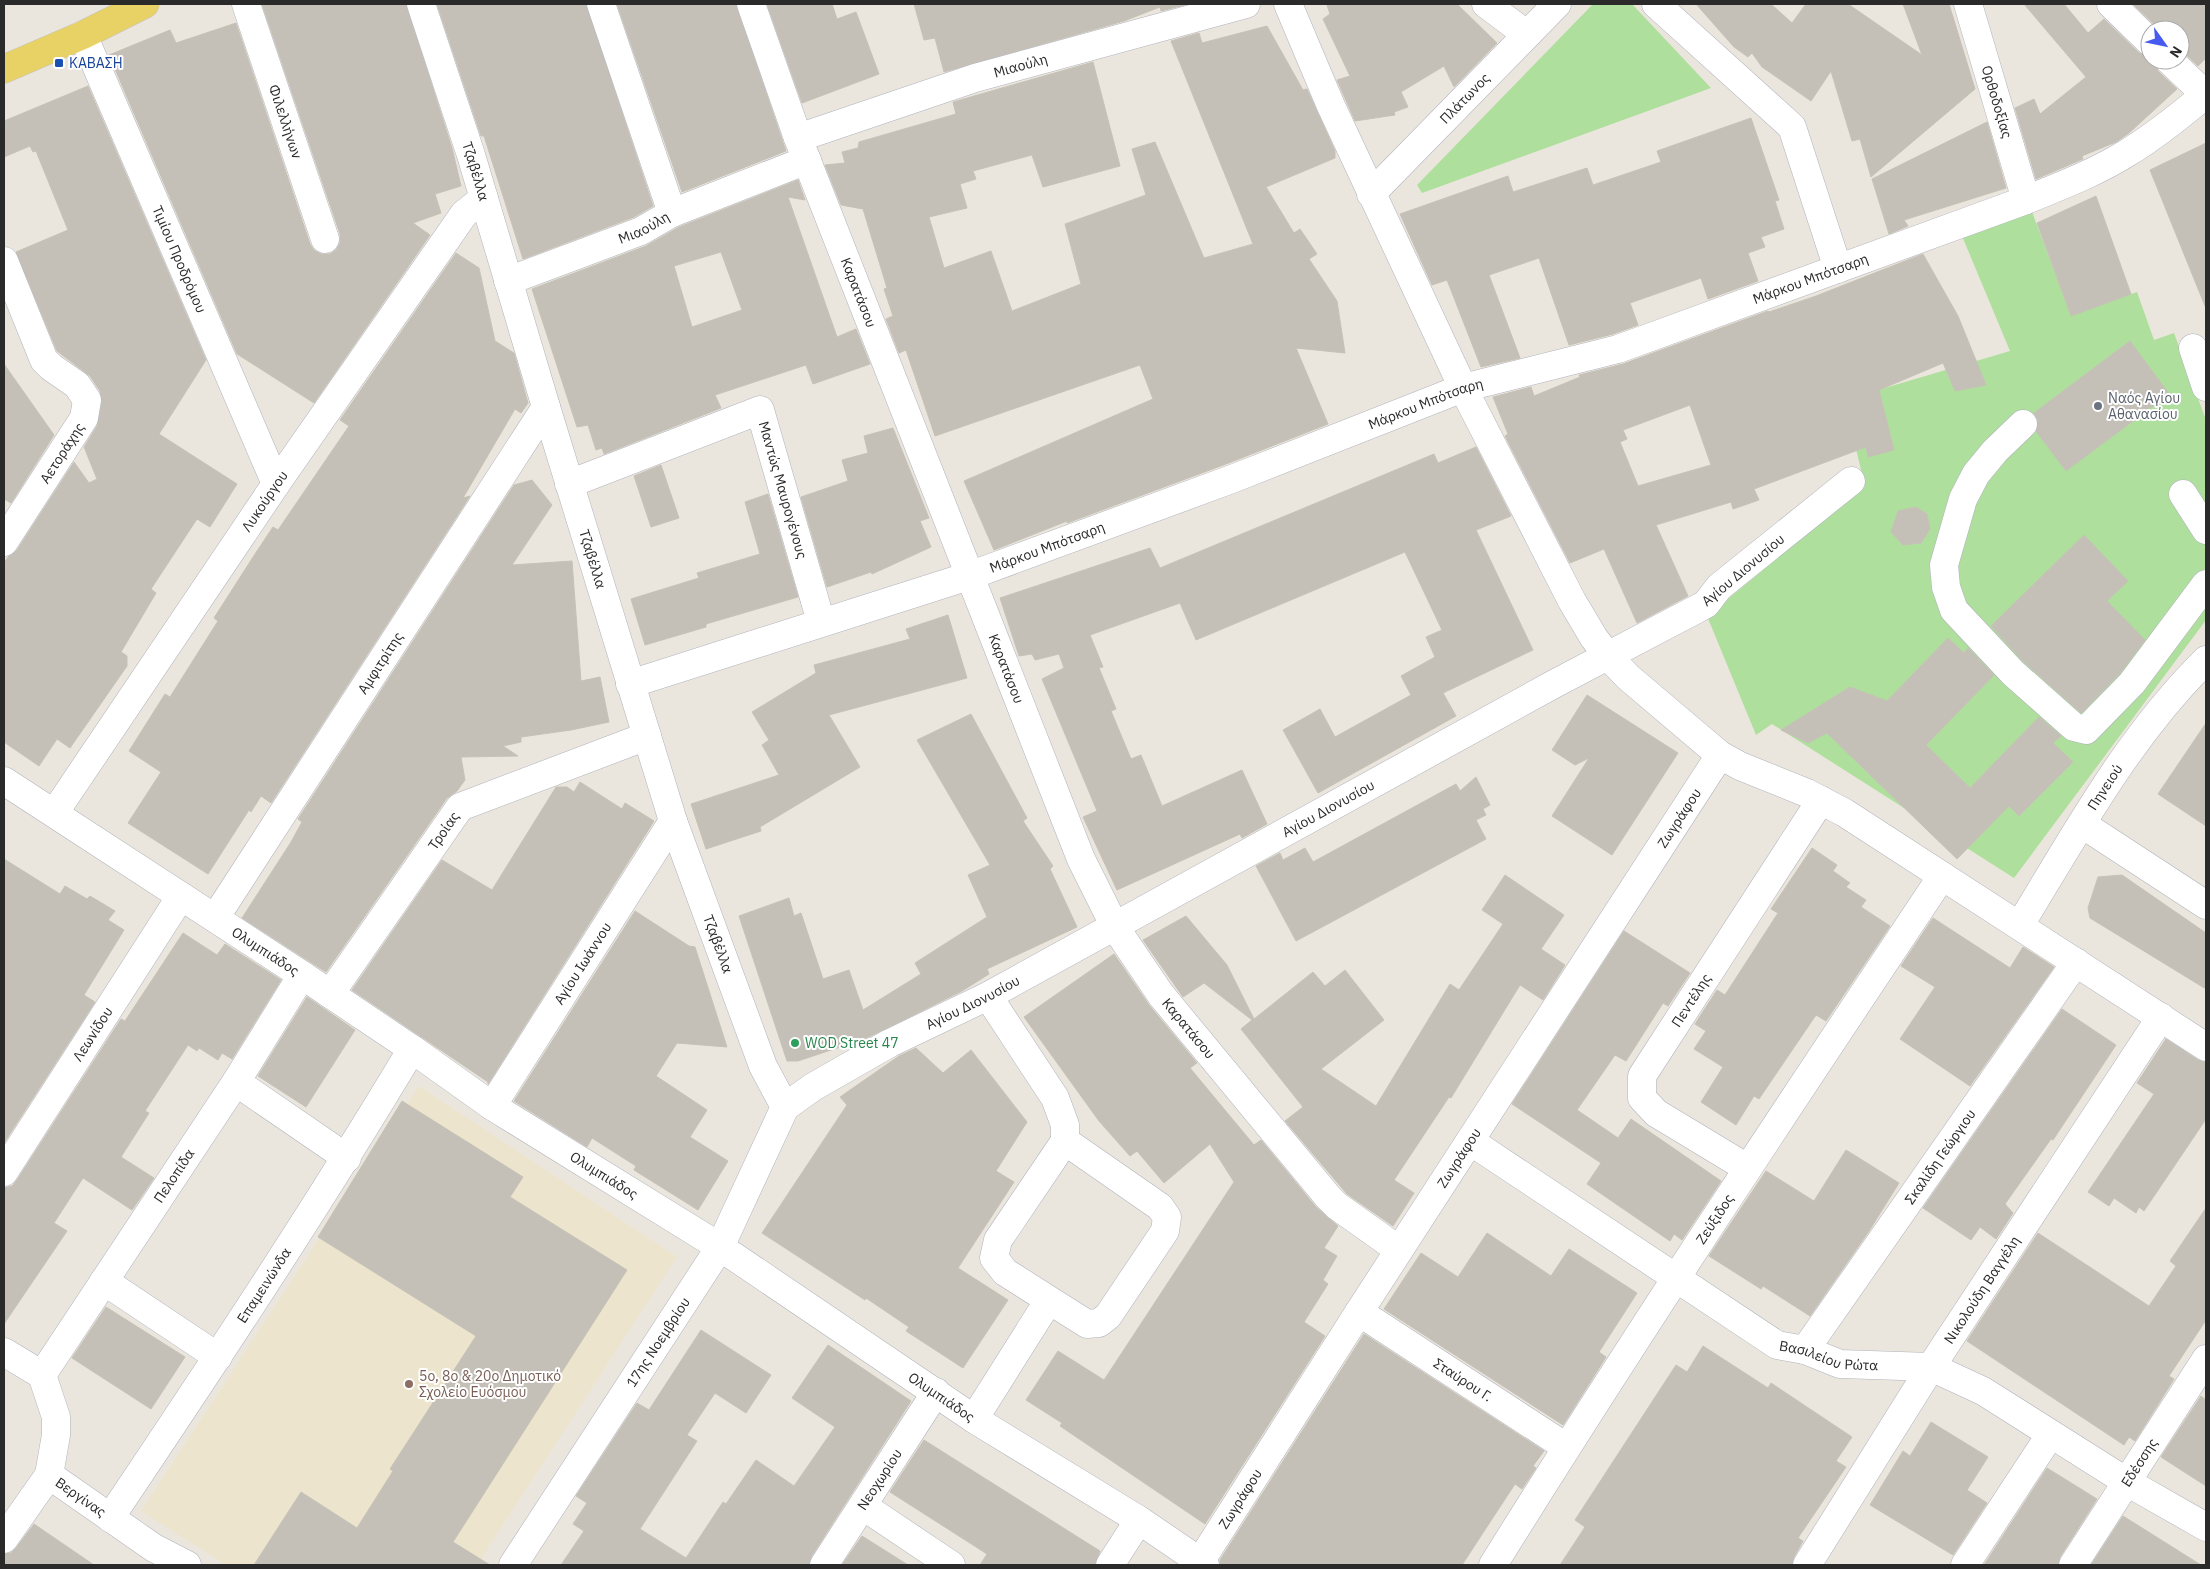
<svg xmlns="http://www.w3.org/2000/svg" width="2210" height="1569" font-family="'IBM Plex Sans',sans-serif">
	<rect width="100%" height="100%" fill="#ebe6dd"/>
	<!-- education -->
	<path fill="#ece4cd" d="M419 1086 677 1257 477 1565H226L141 1511Z"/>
	<!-- green -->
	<path fill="#aedf9c" d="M1593 4H1632L1711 88 1422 193 1417 185Z
		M2032 212 2071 315 2137 292 2154 340 2174 333 2206 420V620L2014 878 1772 724 1756 735 1707 616 1865 486 1844 400 2010 351 1962 236Z"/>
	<!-- building -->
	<path fill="#c4c0b8" stroke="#c6c2b6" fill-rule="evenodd" d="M262 4H406L452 148 461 186 435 194 441 213 413 223 430 235 314 403 237 354 109 55 170 30 176 43 236 23 310 244 314 250 321 254H330L336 250 340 243V234Z
		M437 4H586L653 206 634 217 523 259 484 136H481Z
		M617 4H736L786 151 682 192Z
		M767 4H832L837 19 856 12 879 74 802 103Z
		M914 4H1188L1161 11 1160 7 1124 21 944 72 935 38 924 40Z
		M1360 4H1457L1497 43 1454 87 1444 66 1401 92 1408 107 1394 112 1395 115 1355 121 1337 80 1350 76 1323 19 1330 14 1327 5Z
		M1696 4H1771L1792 23 1806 4H1848L1922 55 1903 4H1949L1975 89 1871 177 1860 139 1852 141 1831 71 1811 101 1762 67 1752 53 1748 57 1734 47Z
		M2024 4H2064L2088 33 2104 19 2139 53 2150 57V60H2154L2158 71 2177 89 2129 133 2116 142 2082 156 2083 159 2036 179 2015 108 2034 99 2040 114 2086 77Z
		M2133 4H2206V58L2198 66 2180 49V30H2160Z
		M1267 26 1303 90 1307 89 1335 151V158L1266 187 1294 233 1300 229 1317 254 1309 259 1337 301 1345 353 1296 348 1328 424 1226 464 1067 523V521L994 550 964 481 1153 399 1140 365 935 436 906 350 899 353 886 319 893 316 884 289 887 288 863 209 841 205 825 165 845 163 842 152 858 148 859 142 956 114 953 102 1093 62 1120 166 1043 187 1032 155 973 171 976 179 960 184 967 208 929 217 944 268 991 251 1012 311 1081 284 1065 224 1146 195 1132 149 1155 142 1204 258 1253 244 1171 41 1199 33 1202 43Z
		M88 86 206 360 159 434 237 484 210 527 197 519 151 589 156 593 121 652 127 656V666L70 748 57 739 39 766 4 742V563L8 557 17 550 74 462 89 483 97 479 84 447 97 426 102 402 100 391 90 376 57 351 16 252 68 230 36 151 33 152 30 146 4 157V121Z
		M1751 118 1779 200 1775 201 1784 229 1761 237 1765 247 1748 253 1758 281 1708 299 1701 278 1630 303 1638 325 1613 334 1569 345 1539 258 1489 275 1520 358 1481 367 1447 280 1432 285 1400 214 1508 176 1513 192 1587 168 1593 185 1661 162 1657 151Z
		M1987 122 2006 188 1904 220 1908 226 1889 234 1872 179Z
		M2206 143V306H2205L2150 170Z
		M798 180 805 200 788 197 837 337 856 329 870 364 813 384 806 365 715 395 721 408 604 454 602 448 596 450 588 425 577 427 532 289 646 246 679 227ZM721 252 742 310 692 327 674 266Z
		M2096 196 2131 294 2071 316 2037 223Z
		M456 253 479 268 495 341 514 353 528 403 521 413 515 409 463 498 470 496 271 803 261 796 251 812 249 810 208 874 128 823 161 772 129 751 165 694 170 697 218 621 214 618 255 554 273 527 278 530 349 426 340 420Z
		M1923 254 1958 316 1986 385 1955 391 1943 363 1879 390 1894 450 1868 457 1866 447 1754 489 1759 500 1733 509 1731 502 1656 525 1688 596 1637 623 1604 549 1570 563 1505 436 1508 434 1493 397 1531 387 1534 396 1580 377 1579 375 1623 364 1768 311 1769 312 1816 296ZM1690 405 1711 465 1638 486 1620 442 1627 439 1623 430Z
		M2130 341 2169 394 2066 471 2036 431 2038 421 2034 413Z
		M4 364 54 435 11 503 4 499Z
		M893 428 929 518 920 521 931 547 872 574 871 572 827 587 801 497 848 481 842 460 868 453 864 436Z
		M1476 447 1511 516 1476 530 1533 650 1443 693 1456 716 1318 793 1283 730 1320 709 1335 737 1411 695 1401 676 1435 657 1426 637 1442 630 1405 552 1196 640 1180 603 1090 635 1103 667 1099 668 1116 709 1111 711 1131 759 1141 755 1162 806 1242 770 1267 824 1242 838 1240 834 1117 890 1083 817 1097 811 1042 679 1064 668 1059 654 1035 660 1032 654 1019 656 1000 598 1150 548 1160 568 1434 454 1438 463Z
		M661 465 679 518 651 527 634 476Z
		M532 480 552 505 512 565 572 561 581 681 600 677 609 722 571 730 521 737V742L503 746 518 756 461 757 465 780 457 791 447 798 326 972 242 918 291 842 302 822 298 819 514 485Z
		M768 494 798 597 706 624V627L645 645 631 599 699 578 697 573 760 554 745 502Z
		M1916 507 1927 514 1930 529 1921 543 1903 545 1891 532 1898 511Z
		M2084 535 2128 581 2107 601 2145 640 2120 673 2081 713 2024 662 1991 626Z
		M948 615 967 678 829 715 860 767 760 827 761 831 706 849 691 804 779 775 762 745 769 740 752 712 816 673 814 665 910 639 906 629Z
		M1948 638 1964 653 1968 648 1994 675 1926 745 1970 788 2039 717 2061 736 2053 743 2073 762 2019 816 2009 806 1957 859 1827 733 1808 743 1781 730 1850 687 1887 701Z
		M1587 695 1678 753 1612 855 1552 816 1589 758 1575 765 1552 750Z
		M971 714 1027 818 1023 821 1053 866 1050 869 1077 927 987 969 989 974 962 991 867 1038 798 1061H787L739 916 789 898 794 916 801 913 823 979 849 970 863 1010 921 974 915 963 987 917 968 875 990 865 917 740Z
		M2206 723V826L2158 794Z
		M1476 777 1490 805 1483 809 1486 815 1476 820 1486 839 1296 941 1256 866 1280 853 1283 860 1305 848 1313 862 1456 784 1460 791Z
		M580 782 622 809 625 803 654 821 488 1084V1082L352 990 442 860 492 890 556 787H567L574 792Z
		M1812 848 1837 865 1833 871 1850 883 1846 887 1866 900 1861 907 1890 926 1826 1021 1816 1015 1759 1099 1754 1096 1736 1125 1701 1102 1723 1067 1694 1049 1706 1031 1695 1024 1717 990 1725 995 1778 913 1771 909Z
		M4 859 60 894 65 886 87 899 90 896 115 911 108 920 124 930 84 995 95 1002 4 1143Z
		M1505 875 1564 915 1541 949 1565 965 1543 1000 1520 985 1451 1098 1449 1097 1394 1180 1414 1193 1393 1226 1347 1194 1285 1121 1303 1107 1241 1029 1252 1020 1204 983 1183 997 1143 940 1186 916 1227 965 1254 1019 1313 972 1325 986 1345 970 1384 1020 1321 1069 1376 1106 1450 984 1459 990 1503 924 1482 910Z
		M2122 875 2206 933V989L2090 918 2088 908 2098 877Z
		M635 911 689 946 695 947 727 1047 677 1043 656 1076 707 1110 690 1137 728 1161 698 1210 634 1170 636 1166 592 1138 587 1147 514 1101Z
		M1933 918 2010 968 2023 947 2054 967 1970 1086 1900 1039 1935 987 1901 966Z
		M1624 931 1690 973 1668 1006 1663 1003 1626 1061 1615 1055 1577 1110 1618 1138 1631 1119 1721 1181 1682 1240 1674 1234 1670 1241 1587 1184 1601 1163 1512 1104Z
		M183 933 217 955 225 944 281 980 232 1059 222 1053 218 1060 199 1048 197 1051 188 1045 145 1111 149 1113 121 1157 154 1178 132 1210 83 1178 54 1223 67 1231 4 1324V1188L12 1186 17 1180 121 1019 125 1021Z
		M1114 954 1149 1005 1197 1063 1190 1068 1254 1145 1261 1140 1316 1207 1338 1226 1324 1248 1337 1256 1323 1280 1328 1284 1304 1322 1325 1336 1205 1524 1060 1426 1062 1423 1026 1400 1058 1351 1104 1380 1234 1182 1210 1144 1164 1183 1137 1151 1130 1156 1099 1121 1024 1017Z
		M307 997 355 1030 306 1107 258 1076Z
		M2062 1009 2116 1045 2053 1140 2051 1139 2005 1204 2013 1213 1996 1239 1980 1227 1971 1240 1923 1208Z
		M2166 1039 2198 1060 2206 1062V1119L2144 1211 2139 1207 2136 1213 2114 1198 2109 1206 2088 1192 2154 1094 2137 1083Z
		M916 1048 943 1073 971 1050 1027 1122 996 1171 1014 1182 958 1268 1008 1300 963 1368 906 1331 909 1327 866 1298 865 1300 762 1233 847 1105 840 1097 899 1056Z
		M402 1101 523 1177 510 1197 627 1270 453 1542 490 1565H254L301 1492 357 1528 393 1471 390 1469 476 1336 318 1237Z
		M1846 1150 1899 1183 1869 1231 1810 1316 1763 1286 1761 1289 1709 1256 1766 1171 1814 1201Z
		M2206 1208V1320L2169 1376 2174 1379 2135 1441 2129 1437 2124 1445 1967 1341 2038 1233 2149 1306 2176 1266 2170 1261Z
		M1487 1233 1551 1276 1569 1249 1637 1293 1599 1352 1606 1357 1563 1425 1384 1309 1421 1253 1458 1277Z
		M106 1307 185 1357 151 1409 72 1358Z
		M701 1330 771 1375 746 1413 715 1393 687 1435 697 1441 640 1529 686 1558 723 1502 726 1504 756 1460 794 1486 835 1427 792 1398 828 1345 911 1401 811 1557 809 1565H561L584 1531 573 1524 587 1503 576 1496 637 1403 649 1410Z
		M1364 1334 1544 1451 1533 1466 1536 1468 1522 1489 1515 1484 1462 1565H1220V1560Z
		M1703 1346 1768 1388 1771 1383 1852 1437 1836 1461 1846 1467 1798 1538 1803 1541 1794 1557 1792 1565H1560L1585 1527 1575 1520 1676 1365 1687 1372Z
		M2201 1396 2206 1400V1486L2161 1457Z
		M1931 1422 1988 1457 1967 1490 1987 1503 1953 1555 1870 1505 1903 1451 1910 1456Z
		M924 1440 1100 1551 1095 1565H980L987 1554 890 1492Z
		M2047 1468 2097 1499 2060 1557 2058 1565H1984Z
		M2123 1516 2201 1565H2091Z
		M34 1524 94 1565H4V1554L11 1553 16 1548Z
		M862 1536 908 1565H842Z"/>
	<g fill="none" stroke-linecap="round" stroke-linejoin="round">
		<defs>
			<g id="minor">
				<path id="s1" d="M246 4 325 239"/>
				<path id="s2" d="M421 4 471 155 546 407 673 821 763 1066 785 1107"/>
				<path d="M601 4 672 213"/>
				<path id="s3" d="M751 4 798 138 1081 859 1115 927 1161 995 1328 1197 1337 1206 1399 1250"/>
				<path d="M1288 4 1331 106 1463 388 1572 601 1594 638 1608 656 1628 677 1720 755 1740 766 1807 793 1845 813 2206 1047"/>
				<path d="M1486 4 1526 34"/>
				<path d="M1656 4 1792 127 1838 269"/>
				<path id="s4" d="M1968 4 2026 200"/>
				<path d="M2111 4 2150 42"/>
				<path id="s5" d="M83 35 276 484"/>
				<path d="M2169 60 2206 95"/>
				<path id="s6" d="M798 138 975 78 1246 4"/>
				<path id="s7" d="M1371 194 1557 4"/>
				<path d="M4 261 44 360 51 367 77 385 87 400 84 418 4 542"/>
				<path id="s8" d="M508 281 641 231 672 213 807 160"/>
				<path d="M2193 348 2206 387"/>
				<path d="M2023 424 1995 451 1976 474 1963 499 1944 565 1946 587 1954 610 2013 673 2074 727 2086 730 2132 683 2206 584"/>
				<path id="s9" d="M569 484 760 410 821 622"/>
				<path d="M2183 494 2206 530"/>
				<path id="s10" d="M630 684 969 576 1232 479 1463 388 1618 349 2026 200C2060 186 2095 173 2127 153 2155 136 2181 115 2206 94"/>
				<path id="s11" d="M4 781 302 975 412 1049 492 1106 720 1247 974 1419 1139 1520 1205 1565"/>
				<path id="s12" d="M55 812 276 484 464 214 484 198"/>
				<path d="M2082 824 2206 905"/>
				<path id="s13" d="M215 918 546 407"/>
				<path id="s14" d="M2020 925C2076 833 2129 736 2206 660"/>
				<path id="s15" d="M330 994 460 807 647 736"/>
				<path d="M988 996 1055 1098 1065 1125V1141"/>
				<path d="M236 1082 347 1158"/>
				<path id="s16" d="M492 1106 673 821"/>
				<path id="s17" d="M1470 1141 1777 1345 1805 1350 1840 1364 1931 1367 1983 1391 2127 1482 2206 1527"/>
				<path id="s18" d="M1747 1168 1656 1113 1642 1098V1076L1821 800"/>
				<path id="s19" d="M4 1172 181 896"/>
				<path d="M104 1281 218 1357"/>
				<path id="s20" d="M1359 1312 1566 1447"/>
				<path id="s21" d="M1805 1350 2076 962"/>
				<path id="s22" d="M4 1352 42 1375 56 1417V1435L49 1475 154 1548 187 1565"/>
				<path id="s23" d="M42 1375 236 1082 302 975"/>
				<path d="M974 1419 1049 1300 1087 1324 1099 1323 1108 1316 1165 1231 1167 1217 1160 1207 1065 1141 998 1240 994 1258 1005 1272 1049 1300"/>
				<path d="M863 1506 951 1565"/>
				<path id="s24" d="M110 1518C214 1363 316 1209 412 1049"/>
				<path d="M4 1539 49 1475"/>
				<path id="s25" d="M1200 1562 1359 1312 1720 755"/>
				<path id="s26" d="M513 1565 720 1247 785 1107 813 1087 890 1043 988 996 1554 684 1695 610 1706 604 1719 587 1851 481"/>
				<path id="s27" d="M824 1565 936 1392"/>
				<path d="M1110 1565 1139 1520"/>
				<path id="s28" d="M1493 1565C1638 1332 1790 1104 1942 876"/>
				<path id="s29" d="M1807 1565 1931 1367 2161 1017"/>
				<path d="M1965 1565 2050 1435"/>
				<path id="s30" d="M2073 1565 2206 1359"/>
			</g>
			<path id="major" d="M4 69 83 35 145 4"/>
		</defs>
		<!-- minor casing -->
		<use href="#minor" stroke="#b0b2bd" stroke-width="29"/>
		<!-- major casing -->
		<use href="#major" stroke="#c3c3c3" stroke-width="29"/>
		<!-- minor -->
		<use href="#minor" stroke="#fff" stroke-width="28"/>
		<!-- major -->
		<use href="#major" stroke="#e8d265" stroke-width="28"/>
	</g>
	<!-- markers -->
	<rect fill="#1a4fb4" stroke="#fff" stroke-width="2" x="54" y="58" width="10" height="10" rx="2.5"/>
	<circle fill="#6b7280" stroke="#fff" stroke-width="2" cx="2098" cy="406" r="5"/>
	<circle fill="#2e9e5b" stroke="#fff" stroke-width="2" cx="795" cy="1043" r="5"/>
	<circle fill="#8d6e63" stroke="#fff" stroke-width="2" cx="409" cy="1384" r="5"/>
	<g text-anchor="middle" stroke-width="4" stroke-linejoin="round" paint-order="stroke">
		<!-- transit labels -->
		<g font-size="14" fill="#164399" stroke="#fff" text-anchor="start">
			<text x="69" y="68">ΚΑΒΑΣΗ</text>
		</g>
		<!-- street labels -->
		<g font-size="14" fill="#2a2a2a" stroke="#fff">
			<text dy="5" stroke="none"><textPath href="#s6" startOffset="234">Μιαούλη</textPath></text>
			<text dy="5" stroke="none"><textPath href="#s7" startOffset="134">Πλάτωνος</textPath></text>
			<text dy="5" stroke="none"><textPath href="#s4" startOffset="102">Ορθοδοξίας</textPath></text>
			<text dy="5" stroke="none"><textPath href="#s1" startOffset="124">Φιλελλήνων</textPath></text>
			<text dy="5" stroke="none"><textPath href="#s2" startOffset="176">Τζαβέλλα</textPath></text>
			<text dy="5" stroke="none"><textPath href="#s8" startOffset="146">Μιαούλη</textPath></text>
			<text dy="5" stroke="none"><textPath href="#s5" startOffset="244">Τιμίου Προδρόμου</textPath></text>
			<text dy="5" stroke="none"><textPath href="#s10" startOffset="1249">Μάρκου Μπότσαρη</textPath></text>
			<text dy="5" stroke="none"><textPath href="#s3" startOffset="308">Καρατάσου</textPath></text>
			<text dy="5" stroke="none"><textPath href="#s10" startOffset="844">Μάρκου Μπότσαρη</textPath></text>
			<text transform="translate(62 453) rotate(-57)" y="5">Αετοράχης</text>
			<text dy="5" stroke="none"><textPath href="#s9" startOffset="288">Μαντώς Μαυρογένους</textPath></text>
			<text dy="5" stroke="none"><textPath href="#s12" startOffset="375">Λυκούργου</textPath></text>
			<text dy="5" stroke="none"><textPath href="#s10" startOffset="439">Μάρκου Μπότσαρη</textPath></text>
			<text dy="5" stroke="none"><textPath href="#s2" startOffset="581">Τζαβέλλα</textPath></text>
			<text transform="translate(1743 570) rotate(-40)" y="5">Αγίου Διονυσίου</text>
			<text dy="5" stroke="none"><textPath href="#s13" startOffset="304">Αμφιτρίτης</textPath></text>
			<text dy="5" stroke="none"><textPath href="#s3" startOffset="712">Καρατάσου</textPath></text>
			<text dy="5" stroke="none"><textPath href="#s14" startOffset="162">Πηνειού</textPath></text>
			<text dy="5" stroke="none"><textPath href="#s26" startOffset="1154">Αγίου Διονυσίου</textPath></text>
			<text dy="5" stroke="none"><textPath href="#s25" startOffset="885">Ζωγράφου</textPath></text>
			<text dy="5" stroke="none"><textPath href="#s15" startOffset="199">Τροίας</textPath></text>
			<text dy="5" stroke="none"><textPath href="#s2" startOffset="986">Τζαβέλλα</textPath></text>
			<text dy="5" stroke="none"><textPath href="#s11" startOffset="312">Ολυμπιάδος</textPath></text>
			<text dy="5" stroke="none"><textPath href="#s16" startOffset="169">Αγίου Ιωάννου</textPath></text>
			<text dy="5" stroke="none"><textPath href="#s18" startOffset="239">Πεντέλης</textPath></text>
			<text dy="5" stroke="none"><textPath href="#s26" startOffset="749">Αγίου Διονυσίου</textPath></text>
			<text dy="5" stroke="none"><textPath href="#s3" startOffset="1118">Καρατάσου</textPath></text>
			<text dy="5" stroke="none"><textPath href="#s19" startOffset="164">Λεωνίδου</textPath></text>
			<text dy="5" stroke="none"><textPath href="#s21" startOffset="236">Σκαλίδη Γεώργιου</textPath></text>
			<text dy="5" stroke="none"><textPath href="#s25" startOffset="480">Ζωγράφου</textPath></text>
			<text dy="5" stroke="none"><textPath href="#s11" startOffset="718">Ολυμπιάδος</textPath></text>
			<text dy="5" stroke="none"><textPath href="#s23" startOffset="239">Πελοπίδα</textPath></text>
			<text dy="5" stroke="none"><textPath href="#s28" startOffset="411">Ζεύξιδος</textPath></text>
			<text dy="5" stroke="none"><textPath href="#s24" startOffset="279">Επαμεινώνδα</textPath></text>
			<text dy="5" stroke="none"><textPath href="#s29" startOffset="326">Νικολούδη Βαγγέλη</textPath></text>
			<text dy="5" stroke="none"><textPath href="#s26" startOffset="266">17ης Νοεμβρίου</textPath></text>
			<text dy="5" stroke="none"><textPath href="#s17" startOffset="422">Βασιλείου Ρώτα</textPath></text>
			<text dy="5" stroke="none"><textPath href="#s20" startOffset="124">Σταύρου Γ.</textPath></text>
			<text dy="5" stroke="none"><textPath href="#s11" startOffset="1122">Ολυμπιάδος</textPath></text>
			<text dy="5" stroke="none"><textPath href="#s30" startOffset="122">Εδέσσης</textPath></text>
			<text dy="5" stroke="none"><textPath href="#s27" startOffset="102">Νεοχωρίου</textPath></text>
			<text dy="5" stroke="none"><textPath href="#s22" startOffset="186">Βεργίνας</textPath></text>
			<text dy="5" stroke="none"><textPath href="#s25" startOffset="75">Ζωγράφου</textPath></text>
		</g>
		<!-- worship labels -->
		<g font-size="14" fill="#5b616d" stroke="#fff" text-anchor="start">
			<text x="2108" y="403">Ναός Αγίου<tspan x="2108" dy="16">Αθανασίου</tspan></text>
		</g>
		<!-- leisure labels -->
		<g font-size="14" fill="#27864d" stroke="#fff" text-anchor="start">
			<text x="805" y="1048">WOD Street 47</text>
		</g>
		<!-- education labels -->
		<g font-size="14" fill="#785e54" stroke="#fff" text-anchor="start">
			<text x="419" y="1381">5ο, 8ο &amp; 20ο Δημοτικό<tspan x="419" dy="16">Σχολείο Ευόσμου</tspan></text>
		</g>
	</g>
	<!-- border -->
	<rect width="2210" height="1569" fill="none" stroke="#2a2a2a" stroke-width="10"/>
	<!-- north arrow -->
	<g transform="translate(2165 45) rotate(123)"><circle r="24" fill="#ffffff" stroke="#aaaaaa"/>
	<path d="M0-4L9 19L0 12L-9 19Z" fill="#465aef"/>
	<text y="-8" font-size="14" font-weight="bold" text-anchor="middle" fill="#2a2a2a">N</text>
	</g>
</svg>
